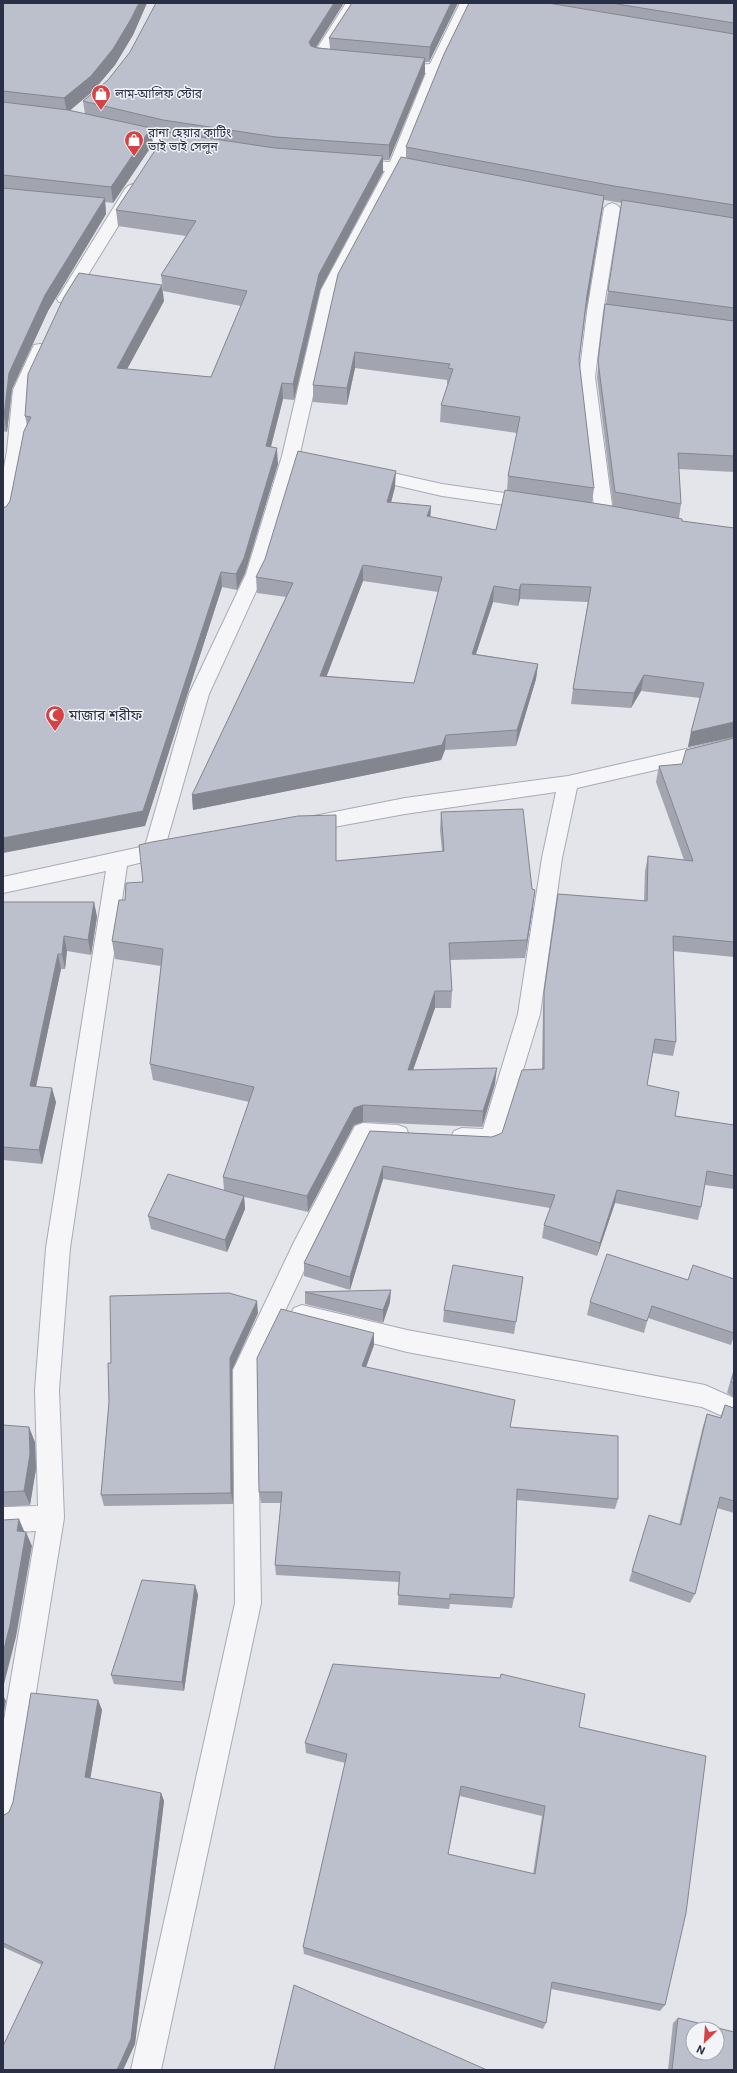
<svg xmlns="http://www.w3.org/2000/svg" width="737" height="2073" font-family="Roboto,'Noto Sans Bengali',sans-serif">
	<rect width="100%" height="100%" fill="#e3e5eb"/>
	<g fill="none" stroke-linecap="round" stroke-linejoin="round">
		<defs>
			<path id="service" d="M302 1305 407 1330 705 1385 734 1398V1421L702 1407 407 1352 302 1325 294 1322 290 1315 294 1308Z"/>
			<path id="minor" d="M346 3H360L327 55 341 57 343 60 341 63 336 64 313 61 311 58Z
				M460 3H474L442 69 404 164 429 170 431 173 429 176 424 177 400 172 337 290 300 453 330 460 333 464 330 468 324 470 297 463 264 574 209 694 167 840 175 842 178 848 175 854 127 866 70 1248 59 1390 64 1518 17 1810 13 1820 3 1824V1726L36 1531 3 1533V1507L38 1506 35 1390 46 1248 106 871 3 893V877L145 846 189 694 246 574 282 456 321 290 385 171 348 167 346 164 348 161 353 160 390 162 426 73 417 71 415 68 417 65 430 64Z
				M124 128 192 141 197 142 199 145 197 148 192 149 119 135 117 132 119 129Z
				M133 184 138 186 141 189 73 299 71 302H59L57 299 125 189 128 186Z
				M612 203 617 205 620 208 603 312 595 377 613 513 610 517 604 519 576 514 573 510 576 506 582 504 594 506 579 377 587 312 604 208 607 205Z
				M40 344 46 345 48 349 29 390 25 451 12 517 9 521 3 523V473L7 451 13 390 32 349 34 345Z
				M366 467 442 484 532 497 538 499 541 503 538 507 532 509 442 496 360 477 357 473 360 469Z
				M734 738V752L577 788 562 858 540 1014 502 1139 499 1146C486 1151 467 1150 454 1145L451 1138 454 1131 462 1128 483 1129 518 1014 542 858 556 792 405 814 306 832 299 829 296 824 299 819 405 798 568 776Z
				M363 1123 398 1125 406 1128 409 1135 406 1142 398 1145 369 1143 311 1256 257 1370 261 1603 161 2070H131L235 1603 233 1370 294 1242 355 1126Z"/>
		</defs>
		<!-- service casing -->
		<use href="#service" stroke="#a7abb6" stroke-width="2"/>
		<!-- minor casing -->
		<use href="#minor" stroke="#a7abb6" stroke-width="2"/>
		<!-- service -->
		<use href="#service" fill="#f6f6f9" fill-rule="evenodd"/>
		<!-- minor -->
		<use href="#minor" fill="#f6f6f9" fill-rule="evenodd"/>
	</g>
	<!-- wall -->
	<path fill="#a2a5af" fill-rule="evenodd" d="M3 3H147L133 35 115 65 93 91 70 110 85 114 83 101 316 47 330 49 329 38 352 3H458L429 62H425V73L389 160H383V172L320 290 294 400 283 399 271 446 278 464 245 573 237 590 222 587 145 826 6 507 10 501 27 425 25 416 164 301 127 369 211 377 241 306 163 291 161 275 186 236 118 226 116 210 165 136 151 133 153 144 113 203 105 202 106 214 48 311 12 389 7 432 3 431Z
		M469 3H734V472L679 469 681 504 679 518 682 521 734 528V737L688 747 691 732 700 698 641 691 631 708 571 704 573 689 588 602 520 599 518 606 493 602 476 654 538 664 536 679 516 746 445 750 441 760 193 810 192 795 286 597 257 593 256 577 395 487 391 502 431 506 430 517 496 530 507 491 508 476 517 433 440 422 441 405 448 384H447V380L355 368 347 405 313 402V385L406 158V147ZM604 200 622 203 608 291 606 304H605L597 377 613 506 592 503 594 488 579 362 586 312 602 212ZM363 581 438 592 414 683 326 676Z
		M734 738V957L673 951 676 1042 673 1056 653 1053 647 1085 675 1116 734 1125V1189L705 1185 701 1207 698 1220 615 1203 597 1256 542 1238 544 1225 550 1208 383 1179 350 1290 304 1276V1263L370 1131 492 1137 502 1133 542 1069 543 1006 558 894 644 901 645 871 648 856 684 860 656 782 659 766 682 764Z
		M441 812 533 907 525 958 450 960 452 991 451 1008H435L413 1070 495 1084 482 1127 363 1122 354 1125 308 1212 244 1197 245 1209 227 1252 151 1229 148 1216 224 1190 223 1177 249 1102 153 1080 150 1064 161 966 115 959 112 941 125 900 143 882 336 861 442 851 440 830Z
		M3 902H94L97 917 91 955 67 951 65 969H61L36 1087 56 1102 42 1164 3 1160Z
		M523 1277 514 1334 443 1322 444 1310Z
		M734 1279V1336L731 1345 648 1318 644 1333 587 1315 590 1302 688 1280Z
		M305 1292 390 1302 383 1323 305 1304Z
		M258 1313 232 1370 233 1504 104 1506 101 1495 109 1402 111 1363Z
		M374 1345 366 1367 513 1411 510 1427 618 1499 615 1509 516 1500 514 1598 512 1608 450 1604 449 1609 398 1605 399 1582 276 1575 275 1565 281 1503H261L259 1492Z
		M734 1368V1397L727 1393Z
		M725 1405 734 1408V1513L717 1508 695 1594 690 1603 629 1581 646 1525H679L703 1426 707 1414 720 1418Z
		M3 1425 35 1442 36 1469 30 1505 3 1507Z
		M195 1585 198 1595 184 1691 114 1684 111 1675Z
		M98 1700 102 1710 90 1779 161 1793 164 1801 135 2044 123 2070H3L42 1965 3 1947V1817L9 1812Z
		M579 1727 665 2005 660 2011 551 1989 546 2023 543 2029 304 1954 303 1947 345 1763 306 1753 305 1743ZM460 1796 542 1816 533 1874 448 1854Z
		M678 2018 734 2070H668L673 2023Z"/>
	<!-- shaded-wall -->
	<path fill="#84868f" d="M139 3H147L133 35 115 65 93 91 67 113 64 98Z
		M334 3H344L310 57 309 42Z
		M451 3H458L429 62 430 47Z
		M425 58V73L389 160V145Z
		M151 128 153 144 113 203 111 187Z
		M383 156V172L320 290 294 400 293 384 319 274Z
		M604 196 602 212 586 312 587 295Z
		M105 198 106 214 48 311 12 389 7 432 4 416 9 373 45 295Z
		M162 285 164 301 119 384 117 368Z
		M355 352V368L347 405V388Z
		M282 383 283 399 267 462 266 446Z
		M277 448 278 464 245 573 237 590 236 574Z
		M396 471 395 487 387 518V502Z
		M431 506 430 522 427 516Z
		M363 565V581L321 691 320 676Z
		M221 572 222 587 145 826 3 853V838Z
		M521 584 520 599 518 606 519 590Z
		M494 586 493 602 471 669 472 654Z
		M538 664 536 679 516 746 517 730Z
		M644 675 641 691 631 708 634 693Z
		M734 722V737L688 747 691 732Z
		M446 735 445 750 441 760 193 810 192 795Z
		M535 890 533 907 525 958 527 940Z
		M94 902 97 917 91 955 88 940Z
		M64 936 67 951 65 969 62 954Z
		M58 954 61 969 33 1100 30 1086Z
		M435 991V1008L407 1087 408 1070Z
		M497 1068 495 1084 482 1127 483 1111Z
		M52 1088 56 1102 42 1164 39 1150Z
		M363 1105V1122L354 1125 308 1212 307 1196 354 1108Z
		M383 1166V1179L350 1290V1277Z
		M617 1190 615 1203 597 1256 600 1243Z
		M244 1196 245 1209 227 1252 225 1240Z
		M391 1290 390 1302 383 1323V1310Z
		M257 1301 258 1313 232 1370 233 1504 231 1493 230 1358Z
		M374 1333V1345L362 1378V1366Z
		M29 1427 35 1442 36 1469 30 1505 24 1491Z
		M19 1519 25 1533 17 1531Z
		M26 1532 32 1546 16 1637 3 1688V1653Z
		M195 1585 198 1595 184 1691 182 1682Z
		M3 1695 6 1701 3 1717Z
		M98 1700 102 1710 89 1786 85 1777Z
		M161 1793 164 1801 135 2044 123 2070H117Z"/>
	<!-- building -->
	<path fill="#bcc0cc" stroke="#84868f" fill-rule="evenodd" d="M3 3H139L131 19 113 49 91 76 64 98 3 91Z
		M156 3H334L309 42 311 46 317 48 425 58 389 145 276 137 163 120 83 101 108 80 130 52Z
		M352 3H451L430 47 329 38Z
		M469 3H548L734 34V205L614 186 406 147 444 54Z
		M611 3H734V23Z
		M3 102 68 110 151 128 111 187 3 175Z
		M167 132 275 148 383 156 319 274 293 384 282 383 266 446 277 448 244 558 236 574 221 572 143 811 3 838V507H6L10 501 24 431 31 417 25 416 28 374 64 297 79 273 162 285 117 368 211 377 247 291 161 275 196 221 116 210Z
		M401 157 604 196 587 295 579 360 594 488 508 476 520 417 441 405 453 369 448 368 450 364 355 352 347 388 313 385 338 274Z
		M3 188 105 198 45 295 9 373 4 416H3Z
		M622 200 734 218V308L608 291Z
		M605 304 734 321V456L678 453 681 504 615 492 598 361Z
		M298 451 396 471 387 502 431 506 427 516 496 530 505 490 606 505 682 519V521L734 528V722L691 732 704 683 644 675 634 693 573 689 591 587 521 584 519 590 494 586 472 654 538 664 517 730 446 735 442 745 192 795 293 583 256 577 265 559ZM363 565 442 577 414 683 320 676Z
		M734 738V942L673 936 676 1042 655 1039 647 1085 679 1092 675 1116 734 1125V1176L707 1171 701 1207 617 1190 600 1243 544 1225 555 1195 383 1166 350 1277 304 1263 370 1131 492 1137 502 1133 522 1070 544 1069V992L558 894 647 901 648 856 693 861 659 766 682 764 686 750Z
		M523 809 532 889 535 890 527 940 449 943 452 991H435L408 1070 497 1068 483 1111 363 1105 354 1108 307 1196 223 1177 254 1087 150 1064 163 949 112 941 119 900H125L126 883 143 882 139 845 152 842 298 816 336 815V861L444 851 441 812Z
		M3 902H94L88 940 64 936 62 954H58L30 1086 52 1088 39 1150 3 1147Z
		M168 1174 244 1196 225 1240 148 1216Z
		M607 1254 688 1280 693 1265 734 1279V1333L652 1306 647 1321 590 1302Z
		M453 1265 523 1277 516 1322 444 1310Z
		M391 1290 383 1310 305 1292Z
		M229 1293 257 1301 230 1358 231 1493 101 1495 109 1402 108 1363H111L110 1296Z
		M281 1309 374 1333 362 1366 515 1400 510 1427 618 1436V1499L517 1489 514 1598 450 1594V1599L398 1595 400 1572 275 1565 282 1492H259L257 1358Z
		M734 1372V1383L731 1382Z
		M725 1405 734 1408V1501L720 1497 695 1594 632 1571 649 1515 681 1525 707 1414 721 1418Z
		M3 1425 29 1427 30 1454 24 1491 3 1492Z
		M19 1519 17 1531 26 1532 10 1625 3 1653V1520Z
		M142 1580 195 1585 182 1682 111 1675Z
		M333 1664 500 1678 501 1674 585 1694 579 1727 706 1756 686 1913 665 2005 552 1982 546 2023 303 1947 347 1754 305 1743ZM461 1786 545 1806 535 1874 448 1854Z
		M31 1693 98 1700 85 1777 161 1793 131 2039 117 2070H3V2046L43 1962 3 1943V1817L4 1815 9 1812 13 1802Z
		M294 1985 487 2070H274Z
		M678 2018 734 2032V2070H672ZM693 2029H717V2053H693Z"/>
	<!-- icons -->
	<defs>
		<symbol id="shop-pin" viewBox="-11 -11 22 30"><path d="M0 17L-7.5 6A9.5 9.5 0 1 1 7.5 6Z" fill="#d54346" stroke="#f3f4f8"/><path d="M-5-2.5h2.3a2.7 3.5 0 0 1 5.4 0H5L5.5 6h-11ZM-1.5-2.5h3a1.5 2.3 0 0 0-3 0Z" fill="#fff"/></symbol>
		<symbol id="mosque-pin" viewBox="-11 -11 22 30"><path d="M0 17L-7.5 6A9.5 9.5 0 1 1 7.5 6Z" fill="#d54346" stroke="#f3f4f8"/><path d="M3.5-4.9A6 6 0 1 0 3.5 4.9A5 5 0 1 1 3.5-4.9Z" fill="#fff"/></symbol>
	</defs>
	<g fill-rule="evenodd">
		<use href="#shop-pin" x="90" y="83" width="22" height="30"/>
		<use href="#shop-pin" x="123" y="129" width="22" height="30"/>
		<use href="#mosque-pin" x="44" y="704" width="22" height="30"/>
	</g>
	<g text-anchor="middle" stroke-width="3" stroke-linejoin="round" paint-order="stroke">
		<!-- far-poi labels -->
		<g font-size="12" fill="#293045" stroke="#f3f4f8" text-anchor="start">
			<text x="115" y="98">লাম-আলিফ স্টোর</text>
			<text x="148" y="137">রানা হেয়ার কাটিং<tspan x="148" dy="14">ভাই ভাই সেলুন</tspan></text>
		</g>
		<!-- poi labels -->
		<g font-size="14" fill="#293045" stroke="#f3f4f8" text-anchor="start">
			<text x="69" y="720">মাজার শরীফ</text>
		</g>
	</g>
	<!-- border -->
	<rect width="737" height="2073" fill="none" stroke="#293045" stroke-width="8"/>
	<!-- north arrow -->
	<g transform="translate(705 2041) rotate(205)"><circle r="19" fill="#f3f4f8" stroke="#a2a6b0"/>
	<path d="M0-3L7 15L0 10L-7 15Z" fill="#d54346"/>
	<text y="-6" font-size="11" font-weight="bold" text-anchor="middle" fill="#293045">N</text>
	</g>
</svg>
